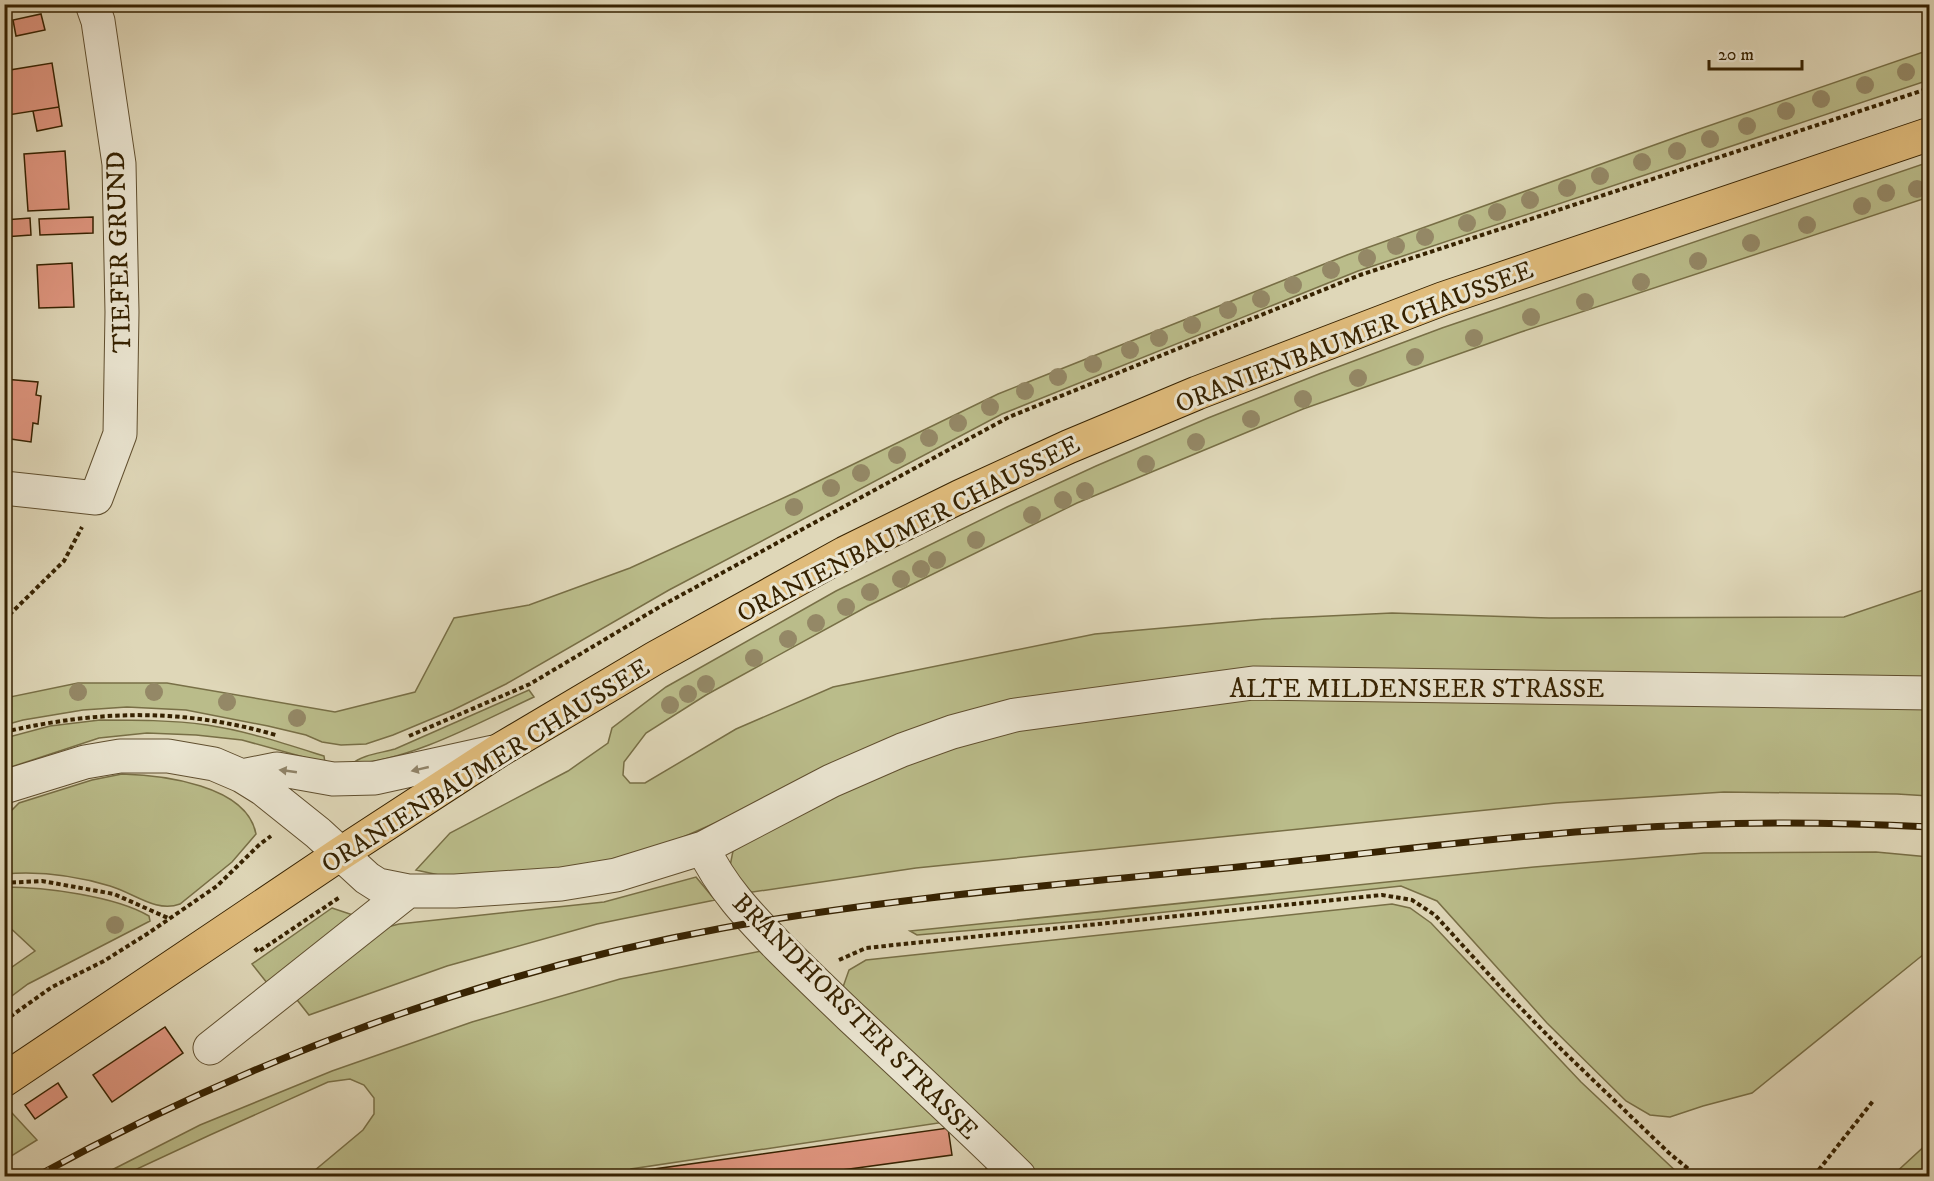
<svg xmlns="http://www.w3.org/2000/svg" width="1934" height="1181" font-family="'IM FELL DW Pica',serif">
	<rect width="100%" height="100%" fill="#dfd7b8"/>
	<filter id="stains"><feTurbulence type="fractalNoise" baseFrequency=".00333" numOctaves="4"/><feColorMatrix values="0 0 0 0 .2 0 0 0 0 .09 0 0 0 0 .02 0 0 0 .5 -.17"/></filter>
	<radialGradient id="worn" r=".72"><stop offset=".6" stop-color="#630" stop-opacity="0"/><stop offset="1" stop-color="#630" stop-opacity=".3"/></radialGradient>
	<!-- green -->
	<path fill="#babc8a" stroke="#786f46" stroke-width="1.5" d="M1929 50V80L1358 271 1002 414 669 590 506 684 453 710 393 735 366 744 341 745 322 742 306 735 268 726 186 710 127 707 83 710 23 720 5 725V698L78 683H167L335 712 415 692 454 618 529 605 630 568 792 494 998 394 1347 255 1685 134Z
		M1929 162V197L1521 332 1303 409 1077 503 868 606 706 695 646 733 624 762 623 775 630 783H645L736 729 833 687 1095 634 1265 619 1392 613 1549 618 1844 617 1929 588V796L1897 794 1724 792 1556 803 916 868 746 893 729 871 733 851 809 805 799 786 663 846 581 867 448 877 416 870 450 833 568 771 608 743 612 728 666 687 836 591 1007 507 1096 466 1208 418 1319 374 1442 328Z
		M529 690 534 697C480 722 410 761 352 764 361 755 381 753 395 749Z
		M100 720C136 720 171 720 207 725 247 731 286 744 324 756L325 763 242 740 196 735 147 733 99 738 5 769V738L50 726Z
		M122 774C162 775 247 785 256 834L232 862 180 904C156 913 134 893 110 886 76 876 40 871 5 874V817L19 803 92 780Z
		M1876 852 1929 857V950L1752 1093 1703 1106 1670 1117 1650 1115 1626 1101 1547 1023 1437 901 1401 886 1102 919 917 935 910 931 1534 867 1704 853Z
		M696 877 715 900 597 924 447 966 309 1015 294 996 376 930 399 924 604 902Z
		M5 887C44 887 115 896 149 916L150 921 28 984 5 1001V972L35 951 5 923Z
		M1392 904 1410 908 1431 923 1581 1082 1681 1176H1037L843 987 849 970 866 960Z
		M332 908 356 916 271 988 252 964Z
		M766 950 945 1122 631 1169 632 1176H308L363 1130 374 1114V1098L364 1085 350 1079 328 1082 210 1135 122 1176H100L200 1125 332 1071 472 1022 620 979Z
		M12 1113 37 1140 5 1160V1118Z
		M1929 1142V1176H1892Z"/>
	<!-- building -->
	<path fill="#e09680" stroke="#362201" stroke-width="1.5" d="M41 14 45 30 16 36 13 20Z
		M52 63 59 107 8 115 4 91V71Z
		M59 107 62 126 37 131 33 111Z
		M65 151 69 209 28 211 24 154Z
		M93 217V233L40 235 39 219Z
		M30 218 31 235 4 237V220Z
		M72 263 74 307 39 308 37 265Z
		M4 379 38 382 36 395 41 396 38 424 33 423 31 442 4 438Z
		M165 1027 183 1053 112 1102 93 1075Z
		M58 1083 67 1097 35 1119 25 1105Z
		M948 1128 952 1155 798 1176H648L647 1170Z
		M987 1168 996 1176H979Z"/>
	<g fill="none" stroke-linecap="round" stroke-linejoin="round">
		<defs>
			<path id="minor" d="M4 488 96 498 120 434 122 312 119 164 98 21 92 4
				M242 776 277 769 333 779 375 778 493 752
				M4 787 85 762 120 756H168L214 764 242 776 263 789 318 833 367 878 378 885 408 891H455L561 884 616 875 703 848 831 781 902 750 952 732 1015 715 1253 683 1930 693
				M703 848C721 887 749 916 778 946 802 970 826 993 850 1016 907 1069 964 1122 1019 1176
				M210 1048 408 891"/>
			<path id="major" d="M4 1080 340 854 498 751 655 658 845 553 959 497 1068 447 1197 393 1442 299 1930 134"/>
		</defs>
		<!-- minor casing -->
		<use href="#minor" stroke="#604f2f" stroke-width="35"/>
		<!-- major casing -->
		<use href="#major" stroke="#362201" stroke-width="35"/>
		<!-- path -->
		<path stroke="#362201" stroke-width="4" stroke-dasharray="4.5 3" stroke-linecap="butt" d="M4 620 64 561 82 527
			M4 732C99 710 182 708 276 735
			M409 736 530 684 661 606 1009 417 1360 275 1930 88
			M4 883 42 881 114 894 168 918
			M255 948 258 952 340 897
			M839 960 866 948 913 943 1382 895 1412 900 1435 915 1504 991 1564 1052 1669 1153 1697 1176
			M4 1021 52 987 104 961 147 934 217 886 260 844 271 836
			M942 1176 956 1174 955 1176
			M1814 1176 1873 1101"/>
		<!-- minor -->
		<use href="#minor" stroke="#eae5d1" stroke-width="33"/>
		<!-- major -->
		<use href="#major" stroke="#e0bc7c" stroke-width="33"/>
		<defs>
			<path id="rail" d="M37 1176C250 1059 484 972 723 928 899 896 1080 883 1257 865 1403 850 1549 830 1695 825 1774 821 1851 823 1930 827"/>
		</defs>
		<!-- rail casing -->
		<use href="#rail" stroke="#362201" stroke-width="7"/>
		<!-- rail -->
		<use href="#rail" stroke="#eae5d1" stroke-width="4.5" stroke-dasharray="14" stroke-linecap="butt"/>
	</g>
	<!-- trees -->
	<g fill="#948866">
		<circle cx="1906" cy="72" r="9"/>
		<circle cx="1865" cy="85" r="9"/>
		<circle cx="1821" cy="99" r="9"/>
		<circle cx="1786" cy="111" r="9"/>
		<circle cx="1747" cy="126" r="9"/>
		<circle cx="1710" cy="139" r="9"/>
		<circle cx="1677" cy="151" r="9"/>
		<circle cx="1642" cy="162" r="9"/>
		<circle cx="1600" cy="176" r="9"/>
		<circle cx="1567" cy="188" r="9"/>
		<circle cx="1917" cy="189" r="9"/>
		<circle cx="1886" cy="193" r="9"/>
		<circle cx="1530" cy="200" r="9"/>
		<circle cx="1862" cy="206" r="9"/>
		<circle cx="1497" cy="212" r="9"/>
		<circle cx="1467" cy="223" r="9"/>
		<circle cx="1807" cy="225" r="9"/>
		<circle cx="1425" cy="237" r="9"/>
		<circle cx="1751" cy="243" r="9"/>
		<circle cx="1396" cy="246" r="9"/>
		<circle cx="1367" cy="258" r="9"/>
		<circle cx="1698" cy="261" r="9"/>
		<circle cx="1331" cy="270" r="9"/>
		<circle cx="1641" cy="282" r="9"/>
		<circle cx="1293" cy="285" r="9"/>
		<circle cx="1261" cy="299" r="9"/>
		<circle cx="1585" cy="302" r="9"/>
		<circle cx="1228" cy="310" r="9"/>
		<circle cx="1531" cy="317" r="9"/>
		<circle cx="1192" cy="325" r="9"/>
		<circle cx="1159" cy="338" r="9"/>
		<circle cx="1474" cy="338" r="9"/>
		<circle cx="1130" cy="350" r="9"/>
		<circle cx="1415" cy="357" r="9"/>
		<circle cx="1093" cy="364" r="9"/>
		<circle cx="1058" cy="377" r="9"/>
		<circle cx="1358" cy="378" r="9"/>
		<circle cx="1025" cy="391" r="9"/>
		<circle cx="1303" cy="399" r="9"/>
		<circle cx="990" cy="407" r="9"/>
		<circle cx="1251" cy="419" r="9"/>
		<circle cx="958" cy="423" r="9"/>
		<circle cx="929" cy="438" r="9"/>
		<circle cx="1196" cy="442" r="9"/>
		<circle cx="897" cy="455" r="9"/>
		<circle cx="1146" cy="464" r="9"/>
		<circle cx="861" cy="473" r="9"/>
		<circle cx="831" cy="488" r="9"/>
		<circle cx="1085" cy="491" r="9"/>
		<circle cx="1063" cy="500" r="9"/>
		<circle cx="794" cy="507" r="9"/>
		<circle cx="1032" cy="515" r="9"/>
		<circle cx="976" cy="540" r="9"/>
		<circle cx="937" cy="560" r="9"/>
		<circle cx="921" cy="569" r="9"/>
		<circle cx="901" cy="579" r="9"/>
		<circle cx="870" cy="592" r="9"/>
		<circle cx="846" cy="607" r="9"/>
		<circle cx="816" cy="623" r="9"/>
		<circle cx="788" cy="639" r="9"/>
		<circle cx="754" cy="658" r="9"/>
		<circle cx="706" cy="684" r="9"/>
		<circle cx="78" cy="692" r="9"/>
		<circle cx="154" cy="692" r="9"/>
		<circle cx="688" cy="694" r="9"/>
		<circle cx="227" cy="702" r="9"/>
		<circle cx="670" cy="705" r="9"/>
		<circle cx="297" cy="718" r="9"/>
		<circle cx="115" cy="925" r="9"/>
	</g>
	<!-- one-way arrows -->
	<defs><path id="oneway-solid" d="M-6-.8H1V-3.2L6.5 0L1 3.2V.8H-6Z" transform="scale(1.5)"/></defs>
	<g fill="#908469">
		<use href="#oneway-solid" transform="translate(420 769) rotate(167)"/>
		<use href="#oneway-solid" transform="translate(288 771) rotate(-172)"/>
	</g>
	<g text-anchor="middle" stroke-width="6" stroke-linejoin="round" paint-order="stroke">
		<!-- street labels -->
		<g font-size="26" fill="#362201" stroke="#eae5d1">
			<text transform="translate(118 252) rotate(-92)" y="9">TIEFER GRUND</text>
			<text transform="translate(1354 336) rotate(-21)" y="9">ORANIENBAUMER CHAUSSEE</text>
			<text transform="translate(908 528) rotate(-27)" y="9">ORANIENBAUMER CHAUSSEE</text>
			<text x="1417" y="697">ALTE MILDENSEER STRASSE</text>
			<text transform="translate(485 765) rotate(-32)" y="9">ORANIENBAUMER CHAUSSEE</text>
			<text transform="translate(856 1016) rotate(45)" y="9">BRANDHORSTER STRASSE</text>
		</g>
	</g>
	<!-- margin -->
	<rect width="1934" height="1181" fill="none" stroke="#dfd7b8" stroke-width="24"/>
	<rect x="6" y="6" width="1922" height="1169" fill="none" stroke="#362201" stroke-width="3"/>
	<rect x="12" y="12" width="1910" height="1157" fill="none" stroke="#362201" stroke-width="1.5"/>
	<!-- scale -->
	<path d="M1709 60v9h93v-9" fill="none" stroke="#362201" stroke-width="3"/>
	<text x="1718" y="60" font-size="18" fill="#362201" stroke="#eae5d1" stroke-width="4.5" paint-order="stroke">20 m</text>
	<rect width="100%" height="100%" filter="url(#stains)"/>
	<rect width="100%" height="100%" fill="url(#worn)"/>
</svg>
